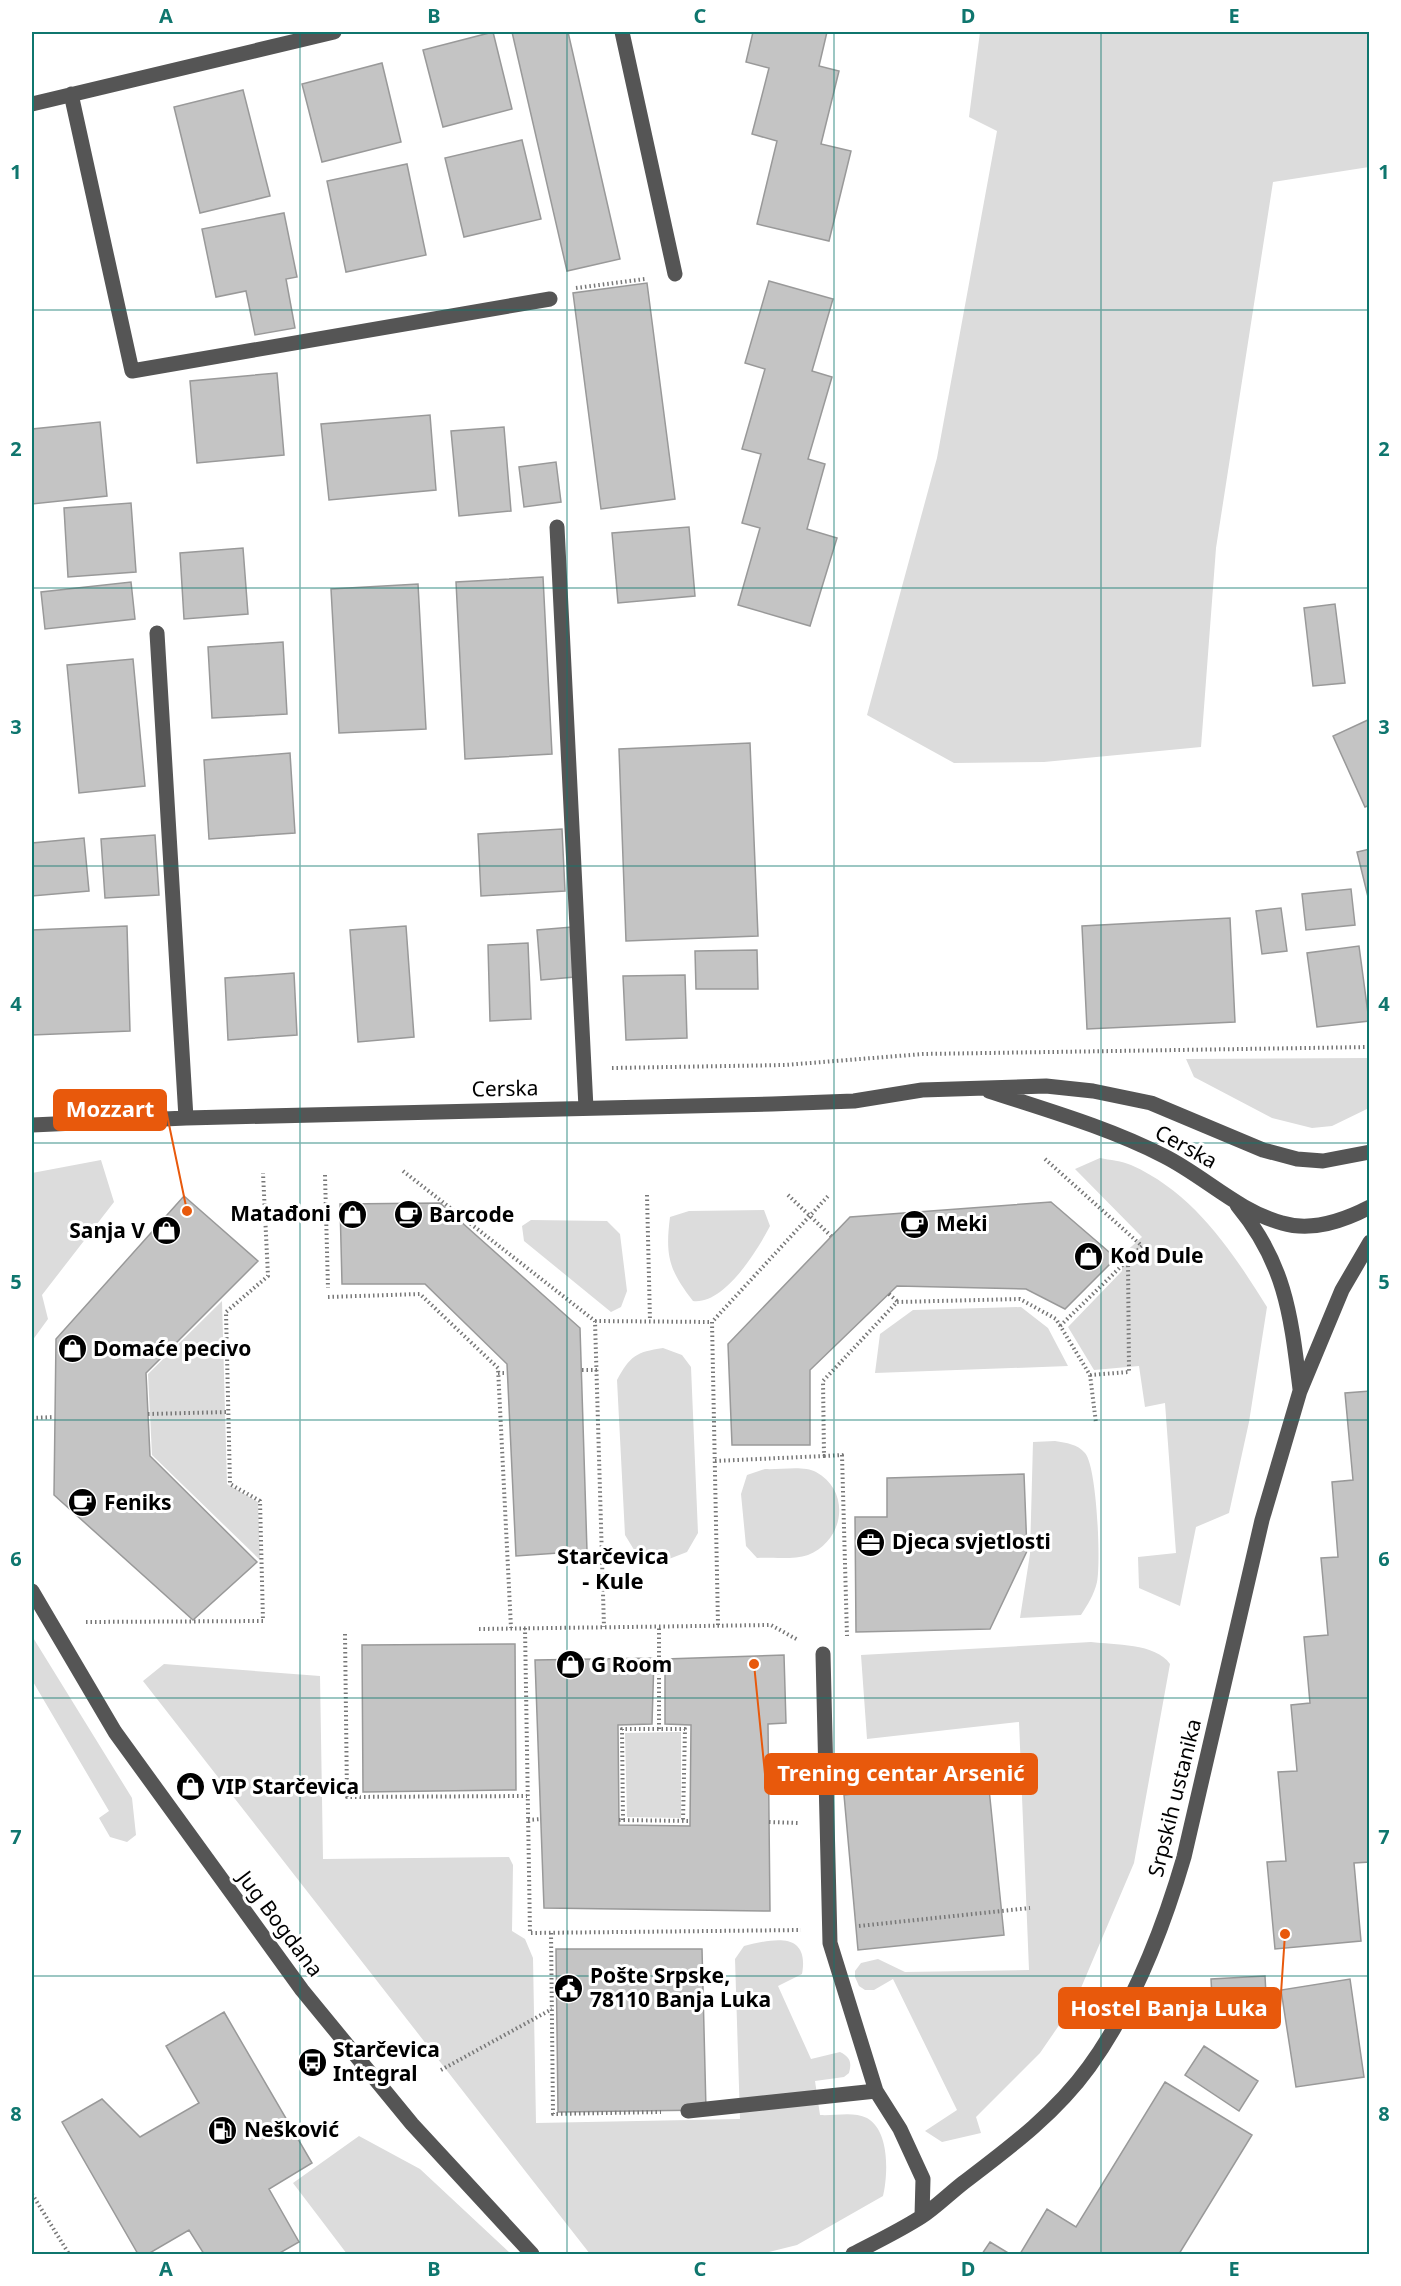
<svg xmlns="http://www.w3.org/2000/svg" width="1401" height="2286" font-family="'Noto Sans',sans-serif">
	<rect width="100%" height="100%" fill="#fff"/>
	<!-- green -->
	<path fill="#dcdcdc" d="M980 32H1369V167L1273 182 1216 548 1201 747 1044 762 954 763 867 715 937 458 997 131 969 117Z
		M1369 1058V1108L1332 1126 1312 1128 1272 1118 1194 1077 1186 1059Z
		M1100 1158C1110 1160 1122 1161 1131 1165 1194 1193 1232 1251 1267 1307L1249 1422 1229 1513 1196 1527 1180 1606 1139 1588 1138 1557 1176 1553 1165 1403 1145 1407 1139 1366 1094 1370 1068 1327 1122 1271V1255L1142 1237 1075 1169Z
		M101 1160 114 1202 42 1295 48 1319 32 1341V1173Z
		M764 1210 770 1226C757 1251 724 1305 693 1301 669 1270 665 1256 670 1217L689 1211Z
		M531 1220 607 1221 620 1234 627 1291 621 1307 611 1312 524 1241 522 1226Z
		M222 1301 227 1484 258 1502 260 1560 152 1455 148 1374Z
		M1021 1307 1048 1328 1068 1366 875 1373 880 1334 913 1310Z
		M663 1348 682 1355 691 1367 698 1533 687 1552 656 1564 636 1553 625 1535 617 1380C630 1356 636 1352 663 1348Z
		M1055 1441C1067 1443 1077 1444 1085 1453 1097 1467 1101 1562 1097 1582 1094 1595 1088 1604 1081 1615L1020 1618 1030 1554 1033 1442Z
		M765 1469C779 1470 804 1465 816 1472 851 1491 845 1540 808 1555 794 1560 771 1557 757 1558L746 1546 741 1494 747 1475Z
		M32 1636 132 1798 136 1835 127 1842 110 1837 99 1818 109 1811 32 1680Z
		M1091 1642C1114 1645 1156 1643 1170 1664L1134 1863 1075 2002 1040 2053 976 2117 981 2133 942 2142 925 2131 957 2110 893 1979 874 1990H865L859 1986 855 1977V1971L861 1963 878 1959 905 1972 1029 1970 1019 1722 867 1739 861 1655Z
		M164 1664 320 1676 323 1859 509 1857 513 1865 512 1931 525 1939 533 1958 536 2123 740 2119 735 1959 744 1946C772 1939 810 1930 802 1974L778 1986 811 2059 840 2052C850 2057 852 2062 849 2073L844 2077 815 2081 820 2115C835 2116 853 2111 867 2118 890 2131 888 2175 883 2196L797 2245 761 2254H590L143 1681Z
		M681 1732V1818L627 1817 625 1733Z
		M359 2136 420 2169 511 2254H347L293 2183Z"/>
	<!-- building -->
	<path fill="#c4c4c4" stroke="#999" stroke-width="1.5" d="M493 32 512 109 443 127 423 50Z
		M512 32H568L620 259 567 271Z
		M753 32H827L819 66 839 71 821 144 851 151 829 241 757 224 777 141 752 134 769 68 746 62Z
		M382 63 401 142 322 162 302 84Z
		M243 90 270 196 200 213 174 107Z
		M522 140 541 219 464 237 445 158Z
		M407 164 426 255 346 272 327 181Z
		M284 213 297 277 286 279 295 328 255 335 246 291 216 297 202 229Z
		M769 281 833 299 812 371 832 377 808 459 825 464 807 529 837 538 810 626 738 605 760 528 742 523 761 454 742 449 765 369 745 363Z
		M647 283 675 499 601 509 573 293Z
		M277 373 284 455 197 463 190 381Z
		M430 415 436 490 329 500 321 424Z
		M100 422 107 496 32 504V429Z
		M504 427 511 511 459 516 451 431Z
		M556 462 561 502 524 507 519 467Z
		M131 503 136 572 68 577 64 508Z
		M689 527 695 596 618 603 612 533Z
		M243 548 248 614 184 619 180 553Z
		M543 577 552 754 465 759 456 582Z
		M131 582 135 619 45 629 41 592Z
		M418 584 426 729 339 733 331 589Z
		M1335 604 1345 683 1313 686 1304 608Z
		M283 642 287 714 212 718 208 647Z
		M133 659 145 786 79 793 67 665Z
		M1370 719V805L1365 807 1333 736Z
		M750 743 758 936 626 941 619 749Z
		M290 753 295 833 209 839 204 760Z
		M562 829 565 891 481 896 478 834Z
		M155 835 159 895 105 898 101 839Z
		M84 838 89 891 32 896V843Z
		M1370 849V901H1369L1357 852Z
		M1351 889 1355 925 1306 930 1302 894Z
		M1281 908 1287 951 1262 954 1256 911Z
		M1230 918 1235 1022 1087 1029 1082 926Z
		M127 926 130 1031 32 1035V930Z
		M406 926 414 1037 358 1042 350 930Z
		M572 927 575 977 541 980 537 930Z
		M528 943 531 1019 490 1021 488 945Z
		M1359 946 1369 1021 1317 1027 1307 953Z
		M757 950 758 989H696L695 951Z
		M294 973 297 1035 228 1040 225 978Z
		M685 975 687 1038 626 1040 623 976Z
		M184 1196 258 1261 146 1373 150 1456 257 1562 193 1620 54 1495 56 1339Z
		M1051 1202 1116 1258 1065 1309 1026 1289 897 1286 810 1370V1445H732L728 1344 850 1217Z
		M440 1203 580 1328 587 1551 516 1556 507 1364 425 1284H342L340 1204Z
		M1370 1391V1862L1354 1863 1361 1941 1275 1949 1267 1862 1286 1861 1278 1772 1297 1771 1291 1705 1310 1703 1304 1637 1328 1635 1321 1558 1338 1557 1332 1482 1353 1480 1345 1393Z
		M1024 1474 1027 1551 990 1629 856 1632 855 1517H887V1478Z
		M515 1644 516 1790 363 1792 362 1645Z
		M784 1655 786 1723 768 1724 770 1911 544 1908 535 1660 654 1658 652 1724 618 1725 619 1825 690 1826 691 1725 665 1724V1659Z
		M988 1779 1004 1935 858 1950 844 1795Z
		M556 1949H702L706 2110 558 2112Z
		M1265 1976 1267 2013 1213 2016 1211 1979Z
		M1350 1979 1364 2077 1296 2087 1281 1990Z
		M224 2012 312 2163 269 2189 299 2242 278 2254H204L189 2230 148 2254H138L62 2122 102 2099 140 2137 199 2103 166 2046Z
		M1204 2046 1258 2081 1239 2111 1185 2075Z
		M1165 2082 1252 2135 1179 2254H1020L1047 2209 1076 2227Z
		M990 2242 1010 2254H982Z"/>
	<g fill="none" stroke-linecap="round" stroke-linejoin="round">
		<!-- path -->
		<path stroke="#777" stroke-width="4" stroke-dasharray="1.5 3" stroke-linecap="butt" d="M576 288 645 279
			M612 1068 785 1065 923 1054 1370 1047
			M1045 1159 1142 1246 1060 1326
			M403 1171 595 1321 604 1627
			M325 1175 328 1288
			M647 1195 650 1321
			M788 1195 831 1236
			M889 1294 897 1301
			M328 1297 420 1294 498 1368 511 1628
			M595 1321 712 1322
			M582 1370H597
			M498 1373H507
			M1090 1375 1129 1372 1128 1260
			M148 1414 228 1412
			M32 1418 54 1417
			M824 1456 842 1455 847 1636
			M715 1461 824 1456 823 1381 897 1302 1020 1299 1056 1319 1090 1375 1096 1423
			M86 1622 263 1621 260 1501 230 1484 226 1312 268 1276 263 1173
			M718 1625 712 1322 829 1195
			M525 1628 530 1933 801 1930
			M479 1629 771 1625 798 1640
			M345 1634 347 1797 527 1796
			M659 1729V1626
			M528 1820 541 1819
			M619 1820 691 1821
			M623 1820 622 1729H685L683 1821
			M769 1822 798 1823
			M859 1926 1030 1908
			M551 1933 553 2114 661 2112
			M441 2070 552 2009
			M32 2194 69 2254"/>
		<!-- minor -->
		<path stroke="#555" stroke-width="15" d="M622 32 675 274
			M71 94 132 371 550 299
			M32 104 334 32
			M557 527 586 1108
			M157 633 186 1118
			M989 1091C1047 1110 1110 1128 1164 1156 1204 1176 1238 1211 1282 1223 1312 1232 1343 1221 1370 1207
			M32 1125 186 1118 772 1104 854 1101 922 1090 1046 1086 1093 1091 1151 1103 1263 1150 1297 1159 1323 1161 1370 1152
			M1237 1205C1286 1264 1291 1317 1300 1389
			M32 1591 115 1732 302 1990 412 2124 532 2254
			M823 1654 830 1943 876 2091 900 2129 923 2179 922 2216
			M688 2111 876 2091
			M853 2254C876 2242 899 2231 921 2217 936 2207 949 2194 963 2183 1009 2148 1055 2114 1089 2067 1134 2005 1163 1929 1184 1857L1262 1520 1300 1391 1342 1290 1370 1242"/>
	</g>
	<!-- grid -->
	<path fill="none" stroke="#0f766e" stroke-width="1.5" stroke-opacity="0.55" d="M300 32V2254M567 32V2254M834 32V2254M1101 32V2254M32 310H1370M32 588H1370M32 866H1370M32 1143H1370M32 1420H1370M32 1698H1370M32 1976H1370"/>
	<!-- icons -->
	<defs>
		<symbol id="shop-disc" viewBox="-11 -11 22 22"><circle r="9.5" fill="#000" stroke="#fff"/><path d="M-5-2.5h2.3a2.7 3.5 0 0 1 5.4 0H5L5.5 6h-11ZM-1.5-2.5h3a1.5 2.3 0 0 0-3 0Z" fill="#fff"/></symbol>
		<symbol id="cafe-disc" viewBox="-11 -11 22 22"><circle r="9.5" fill="#000" stroke="#fff"/><path d="M-5.5-4.5H6V0H3Q3 3.5 0 3.5H-2.5Q-5.5 3.5-5.5 0ZM3-3.2v2h1.7v-2ZM-6 4.5H4V6H-6Z" fill="#fff"/></symbol>
		<symbol id="office-disc" viewBox="-11 -11 22 22"><circle r="9.5" fill="#000" stroke="#fff"/><path d="M-6-3h4V-5.5h4V-3h4V5H-6ZM-1-4.5V-3h2v-1.5ZM-6 0V1H6V0Z" fill="#fff"/></symbol>
		<symbol id="civic-disc" viewBox="-11 -11 22 22"><circle r="9.5" fill="#000" stroke="#fff"/><path d="M-.6-6.5H3V-4.5H.6V-3L4-1V1h2V6H-6V1h2V-1L-.6-3ZM-1.2 2.5V6h2.4V2.5Z" fill="#fff"/></symbol>
		<symbol id="bus-disc" viewBox="-11 -11 22 22"><circle r="9.5" fill="#000" stroke="#fff"/><path d="M-5-6H5V4H4V6H2V4H-2V6H-4V4H-5ZM-3.5-4V0h7V-4ZM-3.5 1.2v1.5H-2V1.2ZM2 1.2v1.5H3.5V1.2Z" fill="#fff"/></symbol>
		<symbol id="fuel-disc" viewBox="-11 -11 22 22"><circle r="9.5" fill="#000" stroke="#fff"/><path d="M-5.5-6h7V0h2V4h1.3V-2.5L3-4.5l.8-.8L6-3V5H2.5V1h-1V6h-7ZM-4.2-4.7v3.2H.2V-4.7Z" fill="#fff"/></symbol>
	</defs>
	<g fill-rule="evenodd">
		<use href="#shop-disc" x="336" y="1198" width="33" height="33"/>
		<use href="#cafe-disc" x="392" y="1198" width="33" height="33"/>
		<use href="#cafe-disc" x="898" y="1208" width="33" height="33"/>
		<use href="#shop-disc" x="150" y="1214" width="33" height="33"/>
		<use href="#shop-disc" x="1072" y="1240" width="33" height="33"/>
		<use href="#shop-disc" x="56" y="1332" width="33" height="33"/>
		<use href="#cafe-disc" x="66" y="1486" width="33" height="33"/>
		<use href="#office-disc" x="854" y="1526" width="33" height="33"/>
		<use href="#shop-disc" x="554" y="1648" width="33" height="33"/>
		<use href="#shop-disc" x="174" y="1770" width="33" height="33"/>
		<use href="#civic-disc" x="552" y="1972" width="33" height="33"/>
		<use href="#bus-disc" x="296" y="2046" width="33" height="33"/>
		<use href="#fuel-disc" x="206" y="2114" width="33" height="33"/>
	</g>
	<g text-anchor="middle" stroke-width="6" stroke-linejoin="round" paint-order="stroke">
		<!-- street labels -->
		<g font-size="21" fill="#000" stroke="#fff">
			<text transform="translate(505 1089) rotate(-1)" y="7">Cerska</text>
			<text transform="translate(1186 1147) rotate(29)" y="7">Cerska</text>
			<text transform="translate(1175 1798) rotate(-76)" y="7">Srpskih ustanika</text>
			<text transform="translate(280 1924) rotate(53)" y="7">Jug Bogdana</text>
		</g>
		<!-- poi labels -->
		<g font-size="21" font-weight="bold" fill="#000" stroke="#fff" text-anchor="start">
			<text x="331" y="1221" text-anchor="end">Matađoni</text>
			<text x="429" y="1222">Barcode</text>
			<text x="936" y="1231">Meki</text>
			<text x="145" y="1238" text-anchor="end">Sanja V</text>
			<text x="1110" y="1263">Kod Dule</text>
			<text x="93" y="1356">Domaće pecivo</text>
			<text x="104" y="1510">Feniks</text>
			<text x="892" y="1549">Djeca svjetlosti</text>
			<text x="591" y="1672">G Room</text>
			<text x="212" y="1794">VIP Starčevica</text>
			<text x="590" y="1983">Pošte Srpske,<tspan x="590" dy="24">78110 Banja Luka</tspan></text>
			<text x="333" y="2057">Starčevica<tspan x="333" dy="24">Integral</tspan></text>
			<text x="244" y="2137">Nešković</text>
		</g>
		<!-- neighbourhood labels -->
		<g font-size="22" font-weight="bold" fill="#000" stroke="#fff">
			<text x="613" y="1564">Starčevica<tspan x="613" dy="25">- Kule</tspan></text>
		</g>
	</g>
	<!-- callouts -->
	<path fill="none" stroke="#e8590c" stroke-width="2" d="M187 1211L166 1110M754 1664L765 1774M1285 1934L1280 2008"/>
	<g fill="#e8590c" stroke="#fff" stroke-width="2">
		<circle cx="187" cy="1211" r="6"/>
		<circle cx="754" cy="1664" r="6"/>
		<circle cx="1285" cy="1934" r="6"/>
	</g>
	<g fill="#e8590c" stroke="#e8590c" stroke-width="2">
		<rect x="54" y="1090" width="112" height="40" rx="6"/>
		<rect x="765" y="1754" width="272" height="40" rx="6"/>
		<rect x="1059" y="1988" width="221" height="40" rx="6"/>
	</g>
	<g font-size="22" text-anchor="middle" font-weight="bold" fill="#fff">
		<text x="110" y="1117">Mozzart</text>
		<text x="901" y="1781">Trening centar Arsenić</text>
		<text x="1169" y="2016">Hostel Banja Luka</text>
	</g>
	<!-- border -->
	<rect width="1401" height="2286" fill="none" stroke="#ffffff" stroke-width="66"/>
	<rect x="33" y="33" width="1335" height="2220" fill="none" stroke="#0f766e" stroke-width="2"/>
	<g font-size="20" text-anchor="middle" font-weight="bold" fill="#0f766e">
		<text x="166" y="23">A</text>
		<text x="434" y="23">B</text>
		<text x="700" y="23">C</text>
		<text x="968" y="23">D</text>
		<text x="1234" y="23">E</text>
		<text x="16" y="179">1</text>
		<text x="1384" y="179">1</text>
		<text x="16" y="456">2</text>
		<text x="1384" y="456">2</text>
		<text x="16" y="734">3</text>
		<text x="1384" y="734">3</text>
		<text x="16" y="1011">4</text>
		<text x="1384" y="1011">4</text>
		<text x="16" y="1289">5</text>
		<text x="1384" y="1289">5</text>
		<text x="16" y="1566">6</text>
		<text x="1384" y="1566">6</text>
		<text x="16" y="1844">7</text>
		<text x="1384" y="1844">7</text>
		<text x="16" y="2121">8</text>
		<text x="1384" y="2121">8</text>
		<text x="166" y="2276">A</text>
		<text x="434" y="2276">B</text>
		<text x="700" y="2276">C</text>
		<text x="968" y="2276">D</text>
		<text x="1234" y="2276">E</text>
	</g>
</svg>
